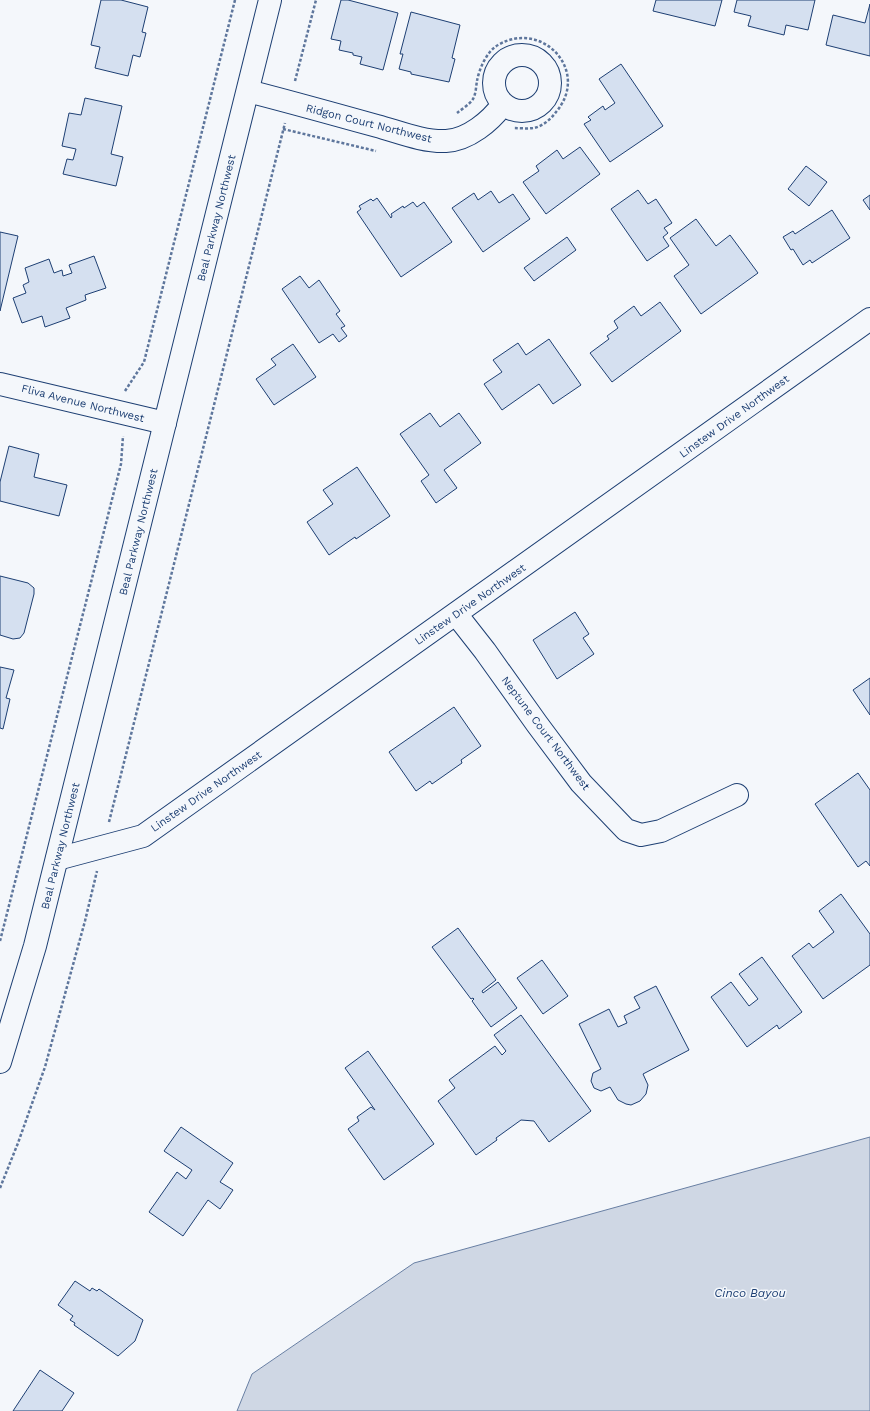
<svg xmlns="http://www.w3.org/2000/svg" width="870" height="1411" font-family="'Work Sans',sans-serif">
	<rect width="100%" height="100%" fill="#f4f7fb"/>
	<!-- water -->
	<path fill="#cfd7e4" stroke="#687fa3" d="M870 1137V1411H237L252 1374 414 1263Z"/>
	<!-- building -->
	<path fill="#d5e0f0" stroke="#1d3f73" d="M101 0H121L148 7 142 32 146 33 140 57 133 55 128 76 95 68 100 47 91 45Z
		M341 0H348L398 13 383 70 360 64 362 57 353 55V53L339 50 341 41 331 39Z
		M656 0H722L715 26 653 11Z
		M737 0H815L808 30 786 25 784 35 748 26 751 16 734 12Z
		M870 4V56L826 45 833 15 865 23Z
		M411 12 460 25 452 58 455 59 449 82 411 74V72L399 69 403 54H400Z
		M621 64 663 126 610 162 584 124 591 120 588 117 603 106 605 110 615 103 599 79Z
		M85 98 122 106 111 154 123 157 116 186 63 174 67 159 73 160 76 149 62 146 69 113 81 115Z
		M580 147 600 174 546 214 523 182 539 171 536 166 557 150 563 159Z
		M806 166 827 182 809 206 788 189Z
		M638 190 648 204 656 199 672 223 664 228 668 233 663 237 669 246 647 261 611 209Z
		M491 191 499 203 513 194 530 219 483 252 452 208 474 193 478 200Z
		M870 195V210L863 200Z
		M377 198 391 218 392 216 391 214 403 206 404 208 413 202 417 207 424 202 452 242 401 277 357 212 361 209 359 206 371 199 373 201Z
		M832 210 850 238 812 263 810 260 803 265 793 249 791 250 783 237 793 231 795 234Z
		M696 219 716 246 730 235 758 273 701 314 674 276 689 265 670 238Z
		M0 232 18 236 0 311Z
		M567 237 576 250 534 281 524 268Z
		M94 256 106 288 85 295 86 300 66 308 70 318 45 327 42 316 22 323 13 298 26 293 23 285 29 282 25 268 49 259 54 273 62 270 63 276 72 273 69 265Z
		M300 276 309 288 319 280 340 311 336 314 345 326 341 328 347 336 339 342 333 334 319 343 282 289Z
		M660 302 681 331 612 382 590 353 609 339 607 336 618 328 614 321 634 306 641 316Z
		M549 339 581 385 553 404 539 384 502 410 484 384 502 372 493 360 518 343 526 355Z
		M293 344 316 377 274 405 256 379 276 365 271 359Z
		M430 413 440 427 459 413 481 443 444 470 457 488 436 503 421 481 429 475 400 434Z
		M9 446 39 454 34 477 67 485 59 516 0 501V482Z
		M357 467 390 516 356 539 355 537 329 555 307 522 333 504 323 490Z
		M0 576 28 583 34 588V594L24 633 20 638 13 639 0 635Z
		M575 612 589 634 583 638 594 654 557 679 533 640Z
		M0 667 14 670 6 698 10 699 3 729 0 728Z
		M870 678V715L853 690Z
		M454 707 481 746 461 760 462 763 432 784 430 781 416 791 389 752Z
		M858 773 870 790V866L866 861 858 867 815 804Z
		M841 894 870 934V965L823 999 792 956 809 943 813 948 834 932 819 911Z
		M458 928 496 980 482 991 483 993 498 982 517 1008 491 1027 472 1001 474 999 473 998 471 999 432 947Z
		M762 957 802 1012 779 1029 777 1025 747 1047 711 997 731 982 749 1006 758 999 739 974Z
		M542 960 568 996 543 1014 517 978Z
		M656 986 689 1050 643 1074 648 1085 646 1094 640 1101 631 1105 626 1104 618 1100 610 1087 601 1091 594 1088 591 1081 593 1073 601 1069 579 1024 609 1009 618 1027 627 1023 624 1016 640 1008 634 997Z
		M521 1015 591 1111 549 1142 534 1121 521 1120 496 1138 497 1140 476 1155 438 1101 455 1088 449 1080 495 1046 502 1055 506 1051 494 1035Z
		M368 1051 434 1144 384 1180 348 1129 359 1121 357 1117 371 1107 375 1110 345 1068Z
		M181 1127 233 1163 220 1182 233 1190 220 1209 208 1200 183 1236 149 1212 177 1172 186 1179 192 1170 164 1151Z
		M75 1281 90 1291 92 1288 97 1291 99 1289 143 1320 135 1341 118 1356 74 1325 75 1323 70 1320 73 1316 58 1305Z
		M40 1370 74 1393 62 1411H13Z"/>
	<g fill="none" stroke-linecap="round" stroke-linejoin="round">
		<defs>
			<path id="minor" d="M494 83a28 28 0 1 1 56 0a28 28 0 1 1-56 0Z
				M248 91C291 102 334 114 377 126 399 132 423 142 446 141 468 140 491 121 503 104
				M0 384 165 423
				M456 614 485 651 537 724 581 783 626 830 641 835 661 831 737 795
				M57 859 143 836 870 319"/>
			<path id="major" d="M0 1062 35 946 270 0"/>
		</defs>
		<!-- minor casing -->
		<use href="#minor" stroke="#1d3f73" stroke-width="24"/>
		<!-- major casing -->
		<use href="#major" stroke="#1d3f73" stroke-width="24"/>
		<!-- path -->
		<path stroke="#5e769c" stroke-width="2.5" stroke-dasharray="3 2" stroke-linecap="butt" d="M295 81 316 0
			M457 113C462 109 470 104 473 99 476 94 476 86 477 81 479 69 487 51 498 45 542 19 591 71 556 112 551 119 543 126 534 128 527 129 519 128 513 128
			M283 129 376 151
			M125 391 144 362 235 0
			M109 822 285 123
			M0 941 121 464 123 436
			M0 1188 18 1143 45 1067 85 921 97 871"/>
		<!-- minor -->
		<use href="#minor" stroke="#f4f7fb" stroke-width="22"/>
		<!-- major -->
		<use href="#major" stroke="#f4f7fb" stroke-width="22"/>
	</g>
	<g text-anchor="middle" stroke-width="3" stroke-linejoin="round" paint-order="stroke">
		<!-- street labels -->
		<g font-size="11" fill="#1d3f73" stroke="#f4f7fb">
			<text transform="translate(369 123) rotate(14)" y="4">Ridgon Court Northwest</text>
			<text transform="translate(216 218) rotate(-76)" y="4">Beal Parkway Northwest</text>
			<text transform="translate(83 403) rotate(14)" y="4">Fliva Avenue Northwest</text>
			<text transform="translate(734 416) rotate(-36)" y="4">Linstew Drive Northwest</text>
			<text transform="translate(138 532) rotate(-76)" y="4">Beal Parkway Northwest</text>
			<text transform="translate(470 604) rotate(-35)" y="4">Linstew Drive Northwest</text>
			<text transform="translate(546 733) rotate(53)" y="4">Neptune Court Northwest</text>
			<text transform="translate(206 791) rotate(-35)" y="4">Linstew Drive Northwest</text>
			<text transform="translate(60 846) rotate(-76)" y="4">Beal Parkway Northwest</text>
		</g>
		<!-- water labels -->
		<g font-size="12" font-style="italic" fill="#1d3f73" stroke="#f4f7fb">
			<text x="750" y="1297">Cinco Bayou</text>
		</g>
	</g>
</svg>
